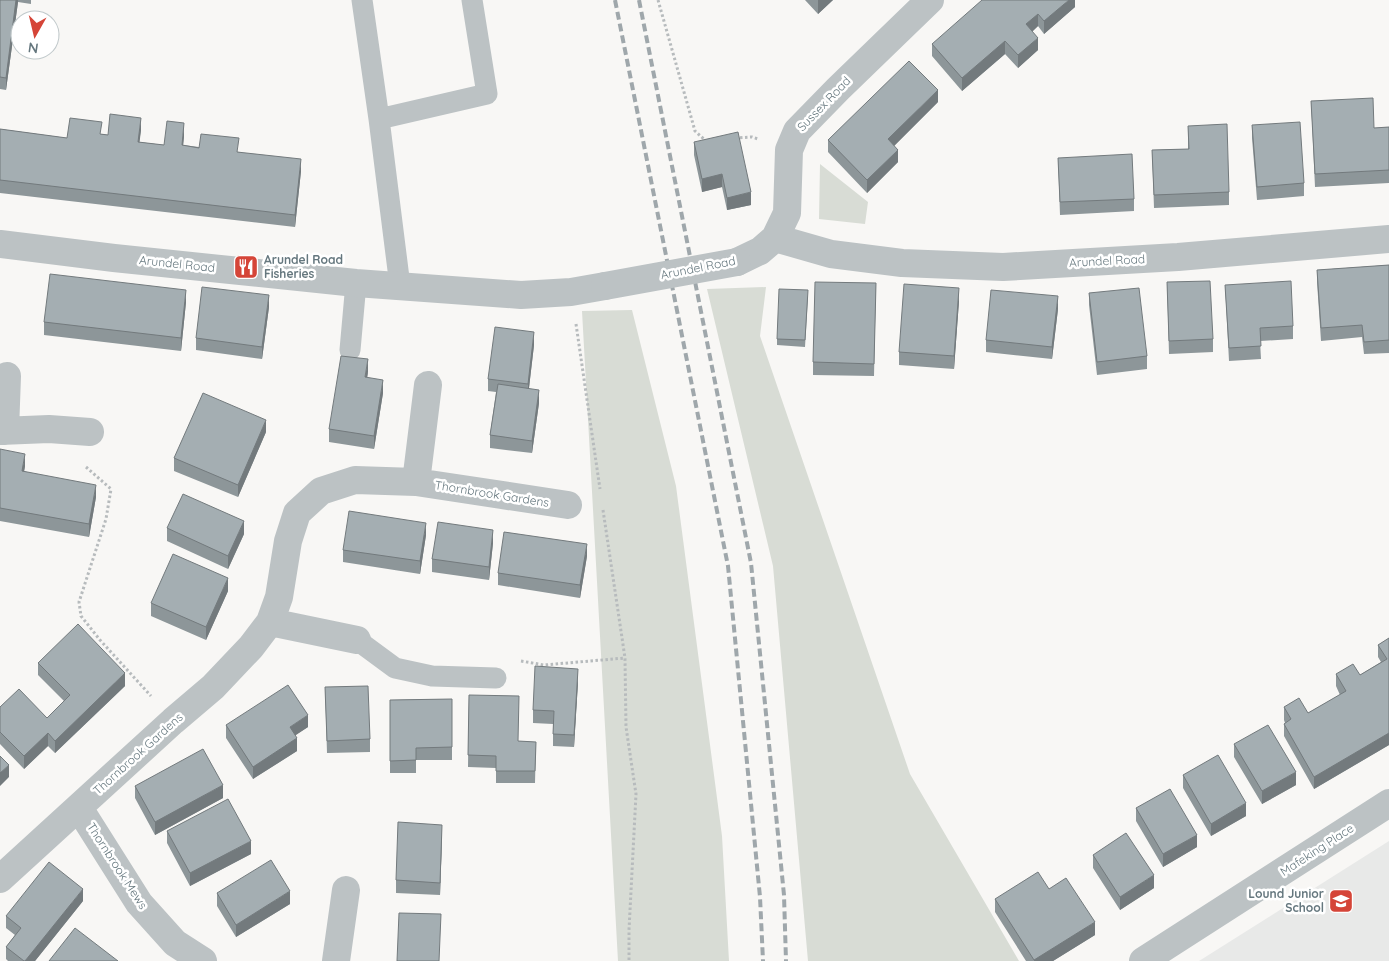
<svg xmlns="http://www.w3.org/2000/svg" width="1389" height="961" font-family="Quicksand,sans-serif">
	<rect width="100%" height="100%" fill="#f8f7f5"/>
	<!-- built -->
	<path fill="#e8e9e8" d="M1389 841V961H1199Z"/>
	<!-- green -->
	<path fill="#d8dcd5" d="M820 164 868 202 865 224 819 219Z
		M766 287 760 336 910 774 1019 961H808L773 566 707 289Z
		M632 310 676 486 722 836 729 961H618L582 311Z"/>
	<g fill="none" stroke-linecap="round" stroke-linejoin="round">
		<!-- path -->
		<path stroke="#b7bbbd" stroke-width="3" stroke-dasharray="2.5 2.5" stroke-linecap="butt" d="M658 0 695 131 706 141 709 140
			M735 138 752 137 758 139
			M576 324 600 489
			M86 467 111 489 106 519 79 602 81 616 100 640 151 696
			M603 510 625 658 626 727 636 794 629 930V961
			M521 661 544 665 625 658"/>
		<!-- lane -->
		<path stroke="#bcc2c4" stroke-width="21" d="M362 0 379 119 400 286
			M379 119 487 94 472 0
			M350 350 356 283
			M357 640 395 668 432 676 496 678"/>
		<!-- street -->
		<path stroke="#bcc2c4" stroke-width="28" d="M775 238 831 254 902 263 1003 267 1178 257 1389 239
			M0 244 114 258 356 283 521 295 571 292 605 286
			M737 262 760 251 775 238 787 213 789 150 797 131 838 89 930 0
			M0 431 49 429 90 432
			M5 431 7 376
			M416 482 428 385
			M270 622 357 640
			M79 808 139 903 175 943 203 961
			M0 879 173 721 213 687 251 647 270 622 279 597 288 541 297 513 321 491 355 480 416 482 568 505
			M336 961 346 890
			M1143 961 1389 803"/>
		<!-- rail -->
		<path stroke="#9fa7ab" stroke-width="4" stroke-dasharray="8 4" stroke-linecap="butt" d="M615 0 728 566 760 897 763 961
			M639 0 751 563 784 895 786 961"/>
		<!-- street-bridge -->
		<path stroke="#bcc2c4" stroke-width="28" d="M605 286 737 262"/>
	</g>
	<!-- wall -->
	<path fill="#8d9699" d="M0 0H31V4L18 2 6 90 0 89Z
		M805 0H833L818 14Z
		M1075 0V7L1044 34 1038 26 1032 32 1038 50 1018 68 1005 54 962 91 932 56V44Z
		M1311 101 1374 128 1389 127V183L1315 187Z
		M938 102 894 146 898 162 867 193 828 152V140Z
		M1252 125 1304 183V196L1257 200 1252 138Z
		M1188 126 1229 192V205L1154 208 1152 150 1188 149Z
		M0 129 67 138 102 134 108 135 141 130 139 142 164 145 184 136 183 145 239 152 301 171 295 227 0 193Z
		M694 142 751 205 727 210 722 187 702 192 694 155Z
		M1058 158 1134 199V211L1060 215Z
		M1389 265V353L1364 354 1362 337 1321 341 1317 282V270Z
		M1167 282 1213 339V352L1169 354Z
		M876 283 874 376 813 375V362Z
		M1225 285 1293 326V339L1260 341 1261 359 1229 361Z
		M1089 293 1147 356V369L1097 375 1089 305Z
		M808 296 805 347 777 345V339Z
		M959 301 954 369 899 365V352Z
		M186 302 181 351 44 335V322Z
		M269 307 262 359 196 350V338Z
		M1058 309 1052 359 986 352V340Z
		M534 345 529 388 539 403 532 453 490 448V435L496 392 488 391V379Z
		M368 372 367 378 383 393 374 449 329 442V429Z
		M266 432 238 497 174 471V458Z
		M0 449 25 466 24 471 96 497 89 537 0 521Z
		M167 528 244 534 228 569 167 541Z
		M426 535 420 574 343 562V550Z
		M493 543 489 580 432 572V559Z
		M587 556 580 598 498 585V573Z
		M228 591 206 640 151 616V603Z
		M1389 638V745L1314 789 1284 736V724L1285 723 1284 720V707L1308 713 1340 695 1336 686V674L1360 675 1381 662 1378 657V645Z
		M38 663 125 686 55 753 48 746 24 769 0 744V707L47 718 64 701 38 675Z
		M578 682 574 747 553 746V724L533 723V710Z
		M325 687 370 739V752L327 753Z
		M469 695 518 741 536 742 535 783H496V768L468 767Z
		M452 699V760H416V773H390V700Z
		M226 725 308 727 295 735 297 751 253 779 226 738Z
		M1234 744 1296 785 1262 804 1234 757Z
		M1183 775 1246 816 1211 836 1183 788Z
		M135 786 223 798 155 835 135 798Z
		M1136 808 1197 847 1163 867 1136 821Z
		M167 831 251 854 190 886 167 843Z
		M442 837 440 895 396 893V880Z
		M1093 855 1154 888 1120 910 1093 868Z
		M1049 889 1095 935 1053 961H1026L995 912V899Z
		M217 893 290 904 236 937 217 906Z
		M83 901 35 961H8L6 959V947L15 935 6 928V916Z"/>
	<!-- shaded-wall -->
	<path fill="#737a7d" d="M16 0H18V2L6 90V78Z
		M818 0H833L818 14Z
		M1069 0H1075V7L1044 34V21Z
		M1038 14V26L1026 37V24Z
		M1038 38V50L1018 68V55Z
		M1005 41V54L962 91V78Z
		M938 90V102L888 152V139Z
		M141 118V130L138 155V142Z
		M184 123V136L182 158V145Z
		M898 150V162L867 193V180Z
		M301 159V171L295 227V215Z
		M722 174V187L702 192V179Z
		M751 192V205L727 210V198Z
		M959 288V301L954 369V356Z
		M186 290V302L181 351V338Z
		M269 295V307L262 359V347Z
		M1058 296V309L1052 359V347Z
		M534 332V345L528 396V384Z
		M368 359V372L365 390V377Z
		M383 380V393L374 449V436Z
		M539 390V403L532 453V441Z
		M266 420V432L238 497V485Z
		M25 454V466L22 484V471Z
		M96 485V497L89 537V524Z
		M244 521V534L228 569V556Z
		M426 523V535L420 574V561Z
		M493 530V543L489 580V567Z
		M587 544V556L580 598V585Z
		M228 578V591L206 640V627Z
		M578 669V682L574 747V735Z
		M125 673V686L55 753V741Z
		M308 715V727L290 739V727Z
		M48 733V746L24 769V756Z
		M1389 733V745L1314 789V777Z
		M297 738V751L253 779V767Z
		M9 765V777L0 786V773Z
		M1296 772V785L1262 804V791Z
		M223 785V798L155 835V822Z
		M1246 803V816L1211 836V824Z
		M442 825V837L440 895V883Z
		M1197 835V847L1163 867V854Z
		M251 841V854L190 886V873Z
		M1154 875V888L1120 910V897Z
		M83 889V901L35 961H25Z
		M290 891V904L236 937V925Z
		M1095 922V935L1053 961H1034V960Z"/>
	<!-- building -->
	<path fill="#a4aeb2" stroke="#737a7d" d="M0 0H16L6 78 0 77Z
		M982 0H1069L1044 21 1038 14 1026 24 1038 38 1018 55 1005 41 962 78 932 44Z
		M909 61 938 90 888 139 898 150 867 180 828 140Z
		M1373 98 1374 128 1389 127V170L1315 174 1311 101Z
		M110 114 141 118 138 142 164 145 167 121 184 123 182 145 199 148 201 134 239 138 237 152 301 159 295 215 0 180V129L67 138 70 118 102 122 100 134 108 135Z
		M1300 122 1304 183 1257 187 1252 125Z
		M1227 124 1229 192 1154 195 1152 150 1189 149 1188 126Z
		M738 132 751 192 727 198 722 174 702 179 694 142Z
		M1132 154 1134 199 1060 202 1058 158Z
		M1389 265V340L1364 342 1362 325 1321 328 1317 270Z
		M50 274 186 290 181 338 44 322Z
		M1210 281 1213 339 1169 341 1167 282Z
		M1291 281 1293 326 1260 328 1261 346 1229 348 1225 285Z
		M815 282 876 283 874 364 813 362Z
		M904 284 959 288 954 356 899 352Z
		M202 287 269 295 262 347 196 338Z
		M1139 288 1147 356 1097 362 1089 293Z
		M779 289 808 290 805 340 777 339Z
		M991 290 1058 296 1052 347 986 340Z
		M495 327 534 332 528 384 488 379Z
		M341 356 368 359 365 377 383 380 374 436 329 429Z
		M498 384 539 390 532 441 490 435Z
		M203 393 266 420 238 485 174 458Z
		M0 449 25 454 22 471 96 485 89 524 0 508Z
		M183 494 244 521 228 556 167 528Z
		M349 511 426 523 420 561 343 550Z
		M438 522 493 530 489 567 432 559Z
		M504 532 587 544 580 585 498 573Z
		M173 554 228 578 206 627 151 603Z
		M78 624 125 673 55 741 48 733 24 756 0 732V707L19 689 47 718 70 695 38 663Z
		M1389 638V733L1314 777 1284 724 1291 719 1284 707 1299 698 1308 713 1346 691 1336 674 1353 664 1360 675 1387 659 1378 645Z
		M535 666 578 669 574 735 553 734 554 711 533 710Z
		M288 685 308 715 290 727 297 738 253 767 226 725Z
		M368 686 370 739 327 741 325 687Z
		M469 695 519 696 518 741 536 742 535 771H496V756L468 755Z
		M452 699V747L416 748V760L390 761V700Z
		M1268 725 1296 772 1262 791 1234 744Z
		M203 749 223 785 155 822 135 786Z
		M1218 755 1246 803 1211 824 1183 775Z
		M0 756 9 765 0 773Z
		M1170 789 1197 835 1163 854 1136 808Z
		M228 799 251 841 190 873 167 831Z
		M398 822 442 825 440 883 396 880Z
		M1126 833 1154 875 1120 897 1093 855Z
		M271 860 290 891 236 925 217 893Z
		M49 862 83 889 25 961H24L6 947 21 928 6 916Z
		M1038 872 1049 889 1066 878 1095 922 1034 960 995 899Z
		M399 913 441 914 439 961H397Z
		M75 928 118 961H49Z"/>
	<!-- icons -->
	<defs>
		<symbol id="restaurant-square" viewBox="-11 -11 22 22"><rect x="-9" y="-9" width="18" height="18" rx="4" fill="#d54538" stroke="#fff"/><path d="M-5-6h1v4h1v-4h1v4h1v-4h1v5L-1.5 .5V6h-2V.5L-5-1ZM5-6V6H3V1.5H1.5Q1.5-4 5-6Z" fill="#fff"/></symbol>
		<symbol id="school-square" viewBox="-11 -11 22 22"><rect x="-9" y="-9" width="18" height="18" rx="4" fill="#d54538" stroke="#fff"/><path d="M0-5L7-2L0 1L-7-2ZM-4 1L0 2.5L4 1V4Q0 6-4 4Z" fill="#fff"/></symbol>
	</defs>
	<g fill-rule="evenodd">
		<use href="#restaurant-square" x="232" y="253" width="28" height="28"/>
		<use href="#school-square" x="1327" y="887" width="28" height="28"/>
	</g>
	<g text-anchor="middle" stroke-width="5" stroke-linejoin="round" paint-order="stroke">
		<!-- street labels -->
		<g font-size="12" fill="#65777e" stroke="#fff">
			<text transform="translate(824 104) rotate(-46)" y="4">Sussex Road</text>
			<text transform="translate(1107 261) rotate(-3)" y="4">Arundel Road</text>
			<text transform="translate(177 264) rotate(6)" y="4">Arundel Road</text>
			<text transform="translate(698 268) rotate(-11)" y="4">Arundel Road</text>
			<text transform="translate(492 494) rotate(9)" y="4">Thornbrook Gardens</text>
			<text transform="translate(138 754) rotate(-42)" y="4">Thornbrook Gardens</text>
			<text transform="translate(1317 850) rotate(-33)" y="4">Mafeking Place</text>
			<text transform="translate(117 866) rotate(57)" y="4">Thornbrook Mews</text>
		</g>
		<!-- poi labels -->
		<g font-size="12" font-weight="bold" fill="#65777e" stroke="#fff" text-anchor="start">
			<text x="264" y="264">Arundel Road<tspan x="264" dy="14">Fisheries</tspan></text>
			<text x="1324" y="898" text-anchor="end">Lound Junior<tspan x="1324" dy="14">School</tspan></text>
		</g>
	</g>
	<!-- north arrow -->
	<g transform="translate(35 35) rotate(188)"><circle r="24" fill="#ffffff" stroke="#c1c9cb"/>
	<path d="M0-4L9 19L0 12L-9 19Z" fill="#d54538"/>
	<text y="-8" font-size="14" font-weight="bold" text-anchor="middle" fill="#65777e">N</text>
	</g>
</svg>
